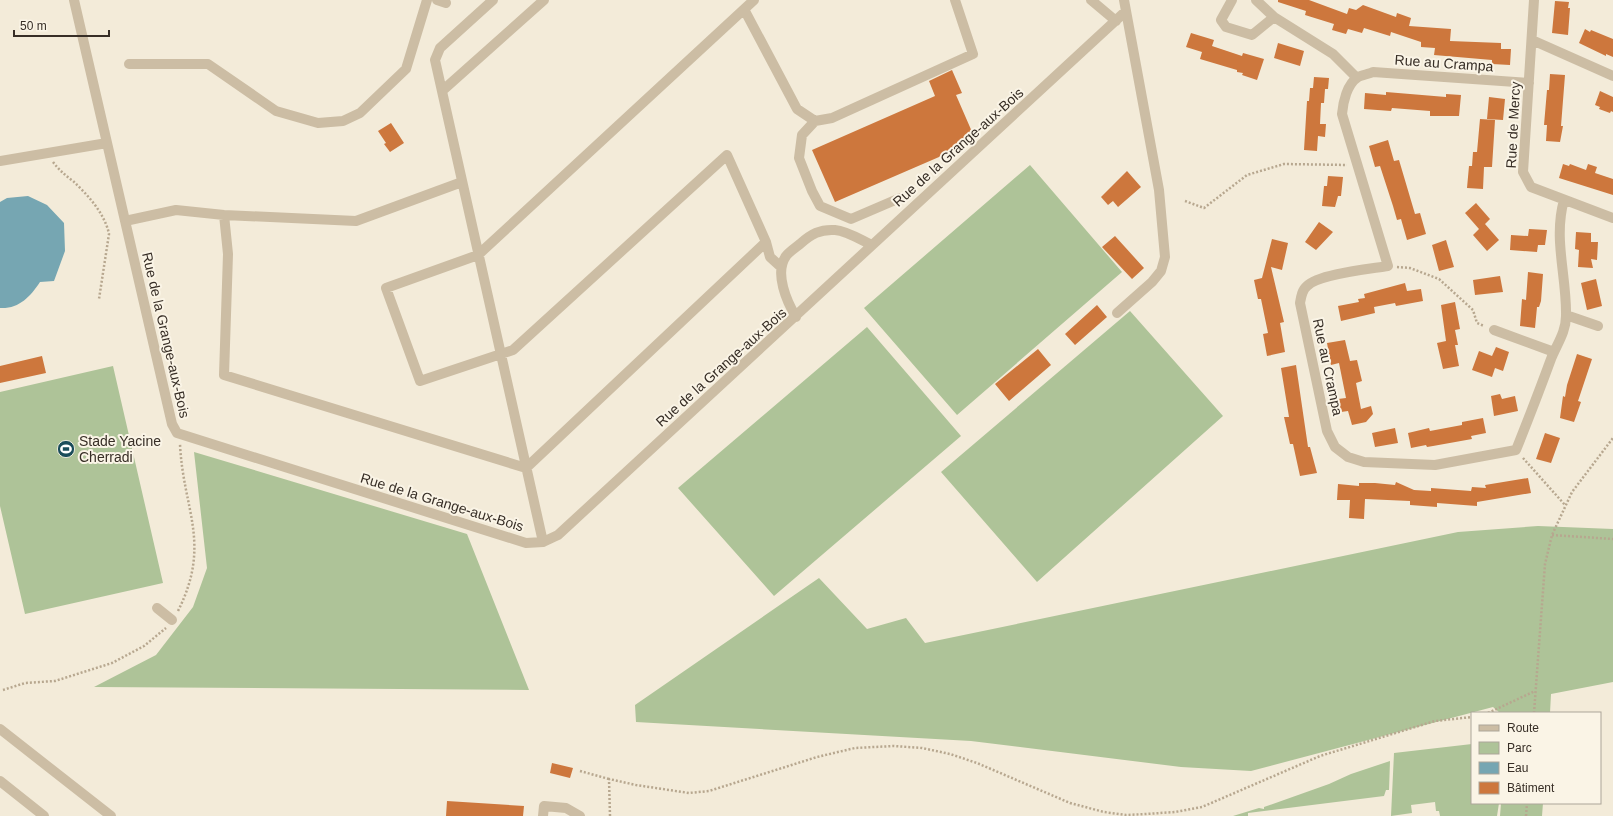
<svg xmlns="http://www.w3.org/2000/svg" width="1613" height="816" font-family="Helvetica,sans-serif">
	<rect width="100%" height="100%" fill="#f3ebd9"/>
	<!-- green -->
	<path fill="#aec398" d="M1030 165 1122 272 957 415 864 308Z
		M1130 311 1223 416 1037 582 941 472Z
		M867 327 961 436 774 596 678 488Z
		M113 366 163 583 25 614 0 506V392Z
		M194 452 467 534 529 690 94 687 156 655 193 607 207 568Z
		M1538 526 1613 529V682L1551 694 1550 713H1500L1493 707 1251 771 1181 767 971 741 636 722 635 705 819 578 867 629 906 618 925 643 1458 532Z
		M1472 744V803H1499L1497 816H1440L1439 811H1436L1435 802 1411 805 1412 813 1391 816 1394 753Z
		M1390 761 1389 790H1386L1384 796 1248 813V816H1233L1259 808 1264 809V807L1329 784 1351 774Z
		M1501 803H1543L1542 816H1500Z"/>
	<!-- water -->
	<path fill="#76a6b2" d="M28 196 47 205 64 223 65 251 54 281 40 282C30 297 19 309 0 308V202L7 198Z"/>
	<!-- building -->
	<path fill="#cd773d" d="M1278 0H1309L1347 14 1349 8 1356 10 1363 5 1396 17 1397 13 1411 18 1409 26 1451 29 1450 41 1501 43V49H1511L1510 65 1492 64V60L1434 55 1435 48 1421 47V42L1391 32 1390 36 1364 28 1362 33 1348 29 1346 34 1332 30 1334 24 1305 15 1306 11 1278 2Z
		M1555 1 1569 2 1568 8H1570L1568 35 1552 33Z
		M1585 29 1590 32 1591 30 1613 39V57L1606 54V56L1579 43Z
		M1191 33 1214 40 1212 46 1242 56 1243 53 1264 59 1257 80 1242 75 1243 73 1237 72V70L1200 59 1202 52 1186 47Z
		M1278 43 1304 51 1300 66 1274 58Z
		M952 70 962 93 956 95 976 141 835 202 812 150 935 96 929 81Z
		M1550 74 1565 75 1561 126H1563L1560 142 1546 141 1547 125H1544L1547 90H1549Z
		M1314 77 1329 78 1328 89H1325L1324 103H1321L1320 124H1326L1325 137 1318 136 1317 151 1304 150 1307 101H1309L1310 88H1313Z
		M1600 91 1613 97V112L1611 111 1610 113 1599 109 1600 107 1595 105Z
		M1386 92 1446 97V94L1461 95 1459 116H1430V111L1392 108 1391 111 1364 109 1365 93 1386 95Z
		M1489 97 1505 99 1503 120 1487 119Z
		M1480 119 1495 120 1492 167H1484L1483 189 1467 188 1469 166H1472L1473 152H1477Z
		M391 123 404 143 390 152 384 144 386 143 378 131Z
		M1388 140 1394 161 1399 160 1415 214 1420 213 1426 234 1407 240 1401 219 1397 220 1393 206 1380 166 1375 167 1369 146Z
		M1563 164 1569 166 1570 164 1586 170 1588 164 1597 167 1595 173 1613 179V195L1559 178Z
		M1127 171 1141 187 1118 207 1113 201 1108 205 1101 197Z
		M1328 176 1343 177 1341 196H1338L1335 207 1322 206 1324 186H1327Z
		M1476 203 1490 219 1485 224 1499 240 1487 251 1473 235 1479 229 1465 213Z
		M1319 222 1333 232 1316 250 1305 242Z
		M1529 229 1547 230 1545 245H1538L1537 252 1510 250 1511 235 1528 236Z
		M1576 232 1591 233V242H1598L1597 260 1591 259 1593 268 1578 267 1579 250 1575 249Z
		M1115 236 1144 268 1132 279 1102 247Z
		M1272 239 1288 243 1282 270 1271 267 1284 322 1280 323 1285 352 1267 356 1263 334 1268 333 1261 299H1258L1254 280 1262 278Z
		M1446 240 1454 267 1439 271 1432 245Z
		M1528 272 1543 274 1541 301 1539 307H1537L1535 328 1520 326 1522 299 1526 300Z
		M1500 276 1503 292 1475 295 1473 280Z
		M1596 279 1602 306 1587 310 1581 283Z
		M1405 283 1407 291 1421 289 1423 301 1396 306 1395 303 1374 307 1375 313 1341 321 1338 306 1359 302 1358 299 1365 298 1364 294Z
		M1455 302 1460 329 1455 330 1458 345H1455L1459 366 1443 369 1437 343 1446 341 1441 305Z
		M1097 305 1107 317 1075 345 1065 334Z
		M1345 340 1350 361 1357 360 1362 381 1356 383 1361 409 1371 406 1373 414 1366 422 1352 425 1348 411 1341 412 1338 399 1346 398 1339 363 1331 365 1327 343Z
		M1496 347 1509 352 1503 371 1495 368 1492 377 1472 370 1479 351 1492 356Z
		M1038 349 1051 365 1009 401 995 384Z
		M1577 354 1592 359 1578 401 1581 402 1574 422 1560 418 1563 396 1565 397 1567 385Z
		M42 356 46 373 0 383V366Z
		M1296 365 1308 447H1310L1317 473 1300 476 1293 444H1290L1284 417H1289L1281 368Z
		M1500 394 1502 399 1515 396 1518 411 1494 416 1491 396Z
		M1483 418 1486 433 1471 436 1472 439 1433 446 1427 447 1426 445 1411 448 1408 433 1429 428 1430 431 1462 425V422Z
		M1395 428 1398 443 1375 447 1372 433Z
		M1545 433 1560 438 1551 463 1536 459Z
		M1528 478 1531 493 1477 502V506L1437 503V507L1410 505V501L1365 499 1364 519 1349 518 1350 500H1337L1338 484 1359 486V483H1375L1395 485 1396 482 1414 490 1431 491V488L1471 491 1472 487 1486 488 1485 485Z
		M552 763 573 768 570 778 550 773Z
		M447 801 524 806 523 816H446Z"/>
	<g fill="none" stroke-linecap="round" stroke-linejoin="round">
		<!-- path -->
		<path stroke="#b7a78f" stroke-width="2.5" stroke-dasharray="2 2" stroke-linecap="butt" d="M53 162C59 170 65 175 73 181 88 195 105 214 109 234L99 299
			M1185 201 1204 208 1247 175 1284 164 1347 165
			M1397 267 1410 268 1439 279 1473 310 1477 323 1484 326
			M1523 458 1565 505
			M1552 535 1613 539
			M178 611C212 543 183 510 180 444
			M3 690 25 683 55 681 112 663 144 646 166 628
			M1488 713 1535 691
			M1534 713 1545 564 1552 535 1572 492 1613 438
			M580 771 609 779
			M610 816 609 779 636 785 689 793 709 791 817 757 855 748 894 746 922 748 950 754 977 763 1070 803 1104 812 1126 815 1146 814 1175 812 1202 807 1320 756 1435 721 1472 717
			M1526 816 1527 803"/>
		<!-- minor -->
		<path stroke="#ccbda4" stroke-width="10" d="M74 0 172 424 177 433 526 543 543 542 558 535 1126 11
			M437 0 446 3
			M493 0 440 48 435 60 543 542
			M754 0 478 255 386 288 420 381 513 350 727 155 766 242 770 257 781 267
			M1091 0 1116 21
			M1232 0 1221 20 1226 27 1252 35 1274 17
			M1256 0 1274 17 1333 54 1357 78
			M1534 0 1523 172 1531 187 1613 218
			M745 11 797 109 815 121 832 118 973 54 955 0
			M1532 40 1613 76
			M129 64H208L276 111 318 123 343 121 360 113 406 69 427 0
			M1529 83 1373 72C1369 74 1362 75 1358 77 1347 84 1343 102 1342 114L1388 266C1370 269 1318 274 1307 286 1302 290 1301 297 1300 303L1327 431 1335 447 1348 457 1364 462 1435 465 1516 450C1528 420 1540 389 1551 359 1557 344 1566 332 1566 316 1567 277 1553 239 1564 200
			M442 91 544 0
			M815 121 802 135 799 158 812 191 820 206 851 219 900 198
			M0 161 107 143
			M224 215 228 254 224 375 526 468 766 242
			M125 221 176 210 224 215 356 221 462 182
			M1117 313 1152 282 1161 271 1165 257 1159 190 1124 0
			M1566 315 1598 326
			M796 317C787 302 774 273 786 256 789 252 795 248 800 244 811 234 820 229 835 230 847 231 861 240 872 245
			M1494 330 1554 352
			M157 608 172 620
			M0 729 111 816
			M0 781 44 816
			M543 816 544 806 566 808 580 816"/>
	</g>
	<!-- icons -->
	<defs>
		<symbol id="stadium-disc" viewBox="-11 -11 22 22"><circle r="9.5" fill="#1a4c5a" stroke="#faf4e6"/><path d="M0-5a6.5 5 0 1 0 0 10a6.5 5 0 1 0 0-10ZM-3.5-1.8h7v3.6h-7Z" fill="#fff"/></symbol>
	</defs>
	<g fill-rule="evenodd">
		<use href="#stadium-disc" x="56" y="439" width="20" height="20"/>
	</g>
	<g text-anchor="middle" stroke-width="4" stroke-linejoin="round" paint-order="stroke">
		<!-- street labels -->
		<g font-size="14" fill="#372e26" stroke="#faf4e6">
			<text transform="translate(1444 63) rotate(4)" y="5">Rue au Crampa</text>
			<text transform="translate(1513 125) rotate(-87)" y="5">Rue de Mercy</text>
			<text transform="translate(958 147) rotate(-42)" y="5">Rue de la Grange-aux-Bois</text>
			<text transform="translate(166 335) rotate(77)" y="5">Rue de la Grange-aux-Bois</text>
			<text transform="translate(721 367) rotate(-42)" y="5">Rue de la Grange-aux-Bois</text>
			<text transform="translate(1328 367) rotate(78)" y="5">Rue au Crampa</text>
			<text transform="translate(442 502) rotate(17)" y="5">Rue de la Grange-aux-Bois</text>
		</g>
		<!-- poi labels -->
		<g font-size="14" fill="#372e26" stroke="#faf4e6" text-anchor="start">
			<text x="79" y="446">Stade Yacine<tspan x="79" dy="16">Cherradi</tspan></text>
		</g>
	</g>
	<!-- legend -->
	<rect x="1471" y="712" width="130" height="92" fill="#faf4e6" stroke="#aca599"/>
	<rect x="1479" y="725" width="20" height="6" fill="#ccbda4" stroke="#aca599"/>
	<text x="1507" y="732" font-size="12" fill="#372e26">Route</text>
	<rect x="1479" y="742" width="20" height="12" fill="#aec398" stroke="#aca599"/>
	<text x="1507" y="752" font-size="12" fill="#372e26">Parc</text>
	<rect x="1479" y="762" width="20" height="12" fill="#76a6b2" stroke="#aca599"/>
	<text x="1507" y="772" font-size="12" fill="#372e26">Eau</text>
	<rect x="1479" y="782" width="20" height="12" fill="#cd773d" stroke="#aca599"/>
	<text x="1507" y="792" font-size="12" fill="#372e26">Bâtiment</text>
	<!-- scale -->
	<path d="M14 30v6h95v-6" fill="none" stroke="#372e26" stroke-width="2"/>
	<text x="20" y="30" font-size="12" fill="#372e26" stroke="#faf4e6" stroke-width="3" paint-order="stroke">50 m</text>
</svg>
